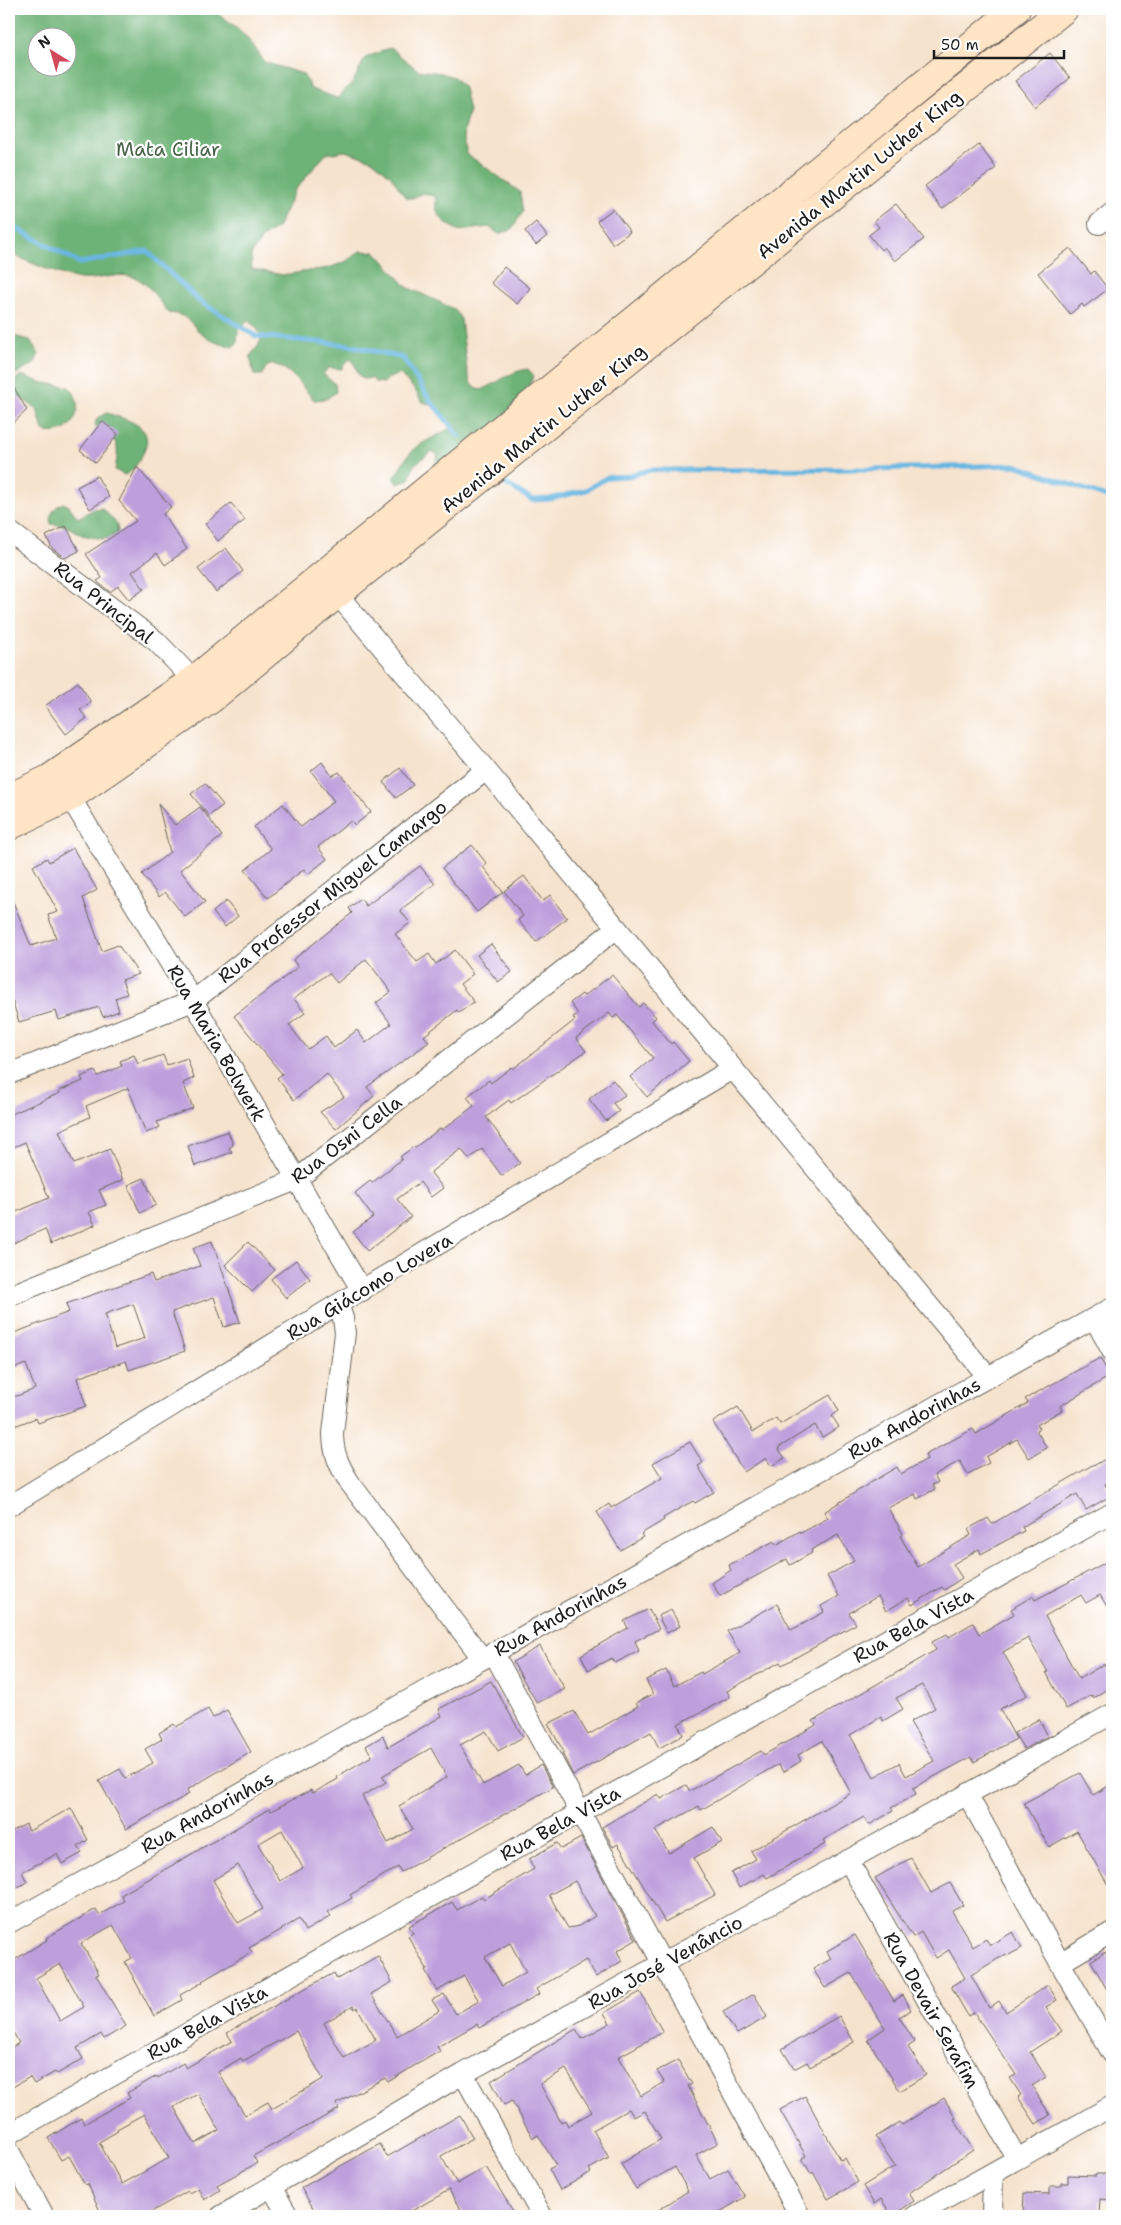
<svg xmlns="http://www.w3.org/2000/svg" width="1121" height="2225" font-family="'Shantell Sans',sans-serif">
	<rect width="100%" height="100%" fill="#fff"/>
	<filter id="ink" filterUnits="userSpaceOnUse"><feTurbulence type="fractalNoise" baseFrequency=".02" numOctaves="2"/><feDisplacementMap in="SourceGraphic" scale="10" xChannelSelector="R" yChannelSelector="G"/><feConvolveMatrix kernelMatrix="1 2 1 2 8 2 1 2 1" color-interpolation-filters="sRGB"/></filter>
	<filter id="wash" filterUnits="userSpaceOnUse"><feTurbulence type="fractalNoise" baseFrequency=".0096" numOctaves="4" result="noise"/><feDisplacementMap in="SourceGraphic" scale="20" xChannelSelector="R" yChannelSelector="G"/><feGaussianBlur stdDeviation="1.12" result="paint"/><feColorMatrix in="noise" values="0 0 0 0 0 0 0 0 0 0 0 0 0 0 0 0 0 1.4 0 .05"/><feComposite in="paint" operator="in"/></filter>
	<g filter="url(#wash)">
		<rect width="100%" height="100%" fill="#f6e3cd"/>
		<!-- forest -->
		<path fill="#6db276" stroke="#446749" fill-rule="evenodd" d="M9 9H209C237 25 247 34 264 62L303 74 311 89 337 98 353 82 365 58 390 48 418 70 441 73 454 77 464 88 469 111 463 133 467 154 520 192 523 212 511 230 499 234 489 227 458 231C443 220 434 217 436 197L423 193 413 198H406L390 175 372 160 345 151 326 154 295 190 278 227 262 238 251 255 252 269 283 275 328 268 345 262 360 251 376 252 407 287 454 309 461 319 467 370 471 384 481 390C497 384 510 371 528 369L534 376C517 413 468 448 436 472L435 465 438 455 432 451 414 465 409 480 397 484 394 478C399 472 400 466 404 461 415 444 433 438 449 429L450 421 436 407 421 401 415 390 400 374 389 378 384 383 375 382 372 378 364 379C355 375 358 365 350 359L343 366 342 369 328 368 323 374 335 384 336 392 326 399 314 400C301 386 292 369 273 364L266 367 262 375H254L250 356 258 346 262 337 256 327 248 321 238 330 237 343 233 347C224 345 215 343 207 338 190 327 193 315 169 313 159 302 151 286 138 279 120 270 99 281 81 279 67 278 21 260 9 252ZM38 38H68V68H38Z
			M9 335 30 340 39 354 34 364 9 378Z
			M21 375 39 382 69 387C89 407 71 440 43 431L37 409 21 398 13 388 15 380Z
			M107 413C131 421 160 427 140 459 136 466 132 472 124 475L115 470C117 457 121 444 109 434 104 431 99 430 95 425L97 418Z
			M63 503 69 506 78 518 94 509 102 508 117 524 118 532 109 538 101 539 82 535 66 526 51 524C48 516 55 506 63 503Z"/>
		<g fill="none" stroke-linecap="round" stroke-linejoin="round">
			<!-- stream -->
			<path stroke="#67b6e1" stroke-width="5" d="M9 222 17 229 80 263 147 251 199 301 256 336 349 345 403 358 430 400 459 436
				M506 484 532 500 550 499 586 490 608 477 628 476 650 470 874 469 1015 465 1112 499"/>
		</g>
		<g id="blocks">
			<!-- building -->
			<path fill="#bd9fdc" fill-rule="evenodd" d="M1050 53 1070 78 1035 107 1015 81Z
				M979 145 996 168 942 209 925 186Z
				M896 204 924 239 895 261 884 247 881 250 869 235 879 227 874 221Z
				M613 209 630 232 613 244 597 221Z
				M536 222 547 236 536 245 525 231Z
				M1070 248 1091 274 1094 271 1108 289 1084 307 1082 304 1070 314 1038 273Z
				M504 267 530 288 517 304 491 283Z
				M9 379 27 410 9 427Z
				M102 421 118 434 96 463 80 450Z
				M137 467 171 507 163 514 187 549 165 565 157 553 132 572 144 589 129 600 118 586 110 592 100 584 97 581 102 578 86 554 136 521 119 501Z
				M97 476 109 497 90 509 77 487Z
				M231 503 245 520 218 541 205 524Z
				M66 526 79 551 65 558 52 548 46 536Z
				M226 548 243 571 216 592 198 569Z
				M78 682 91 702 80 710 87 718 66 734 45 706Z
				M322 762 332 776 339 772 371 812 355 825 351 821 318 847 327 859 308 874 304 869 268 898 245 870 271 849 254 827 283 804 301 827 334 801 311 771Z
				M400 768 413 785 396 798 383 782Z
				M205 783 223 805 209 816 191 794Z
				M158 804 175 825 200 807 222 836 180 870 205 902 185 917 165 892 159 897 142 874 170 852Z
				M472 845 487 864 483 867 503 892 477 912 442 868Z
				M73 848 97 890 83 898 102 951 118 945 139 974 122 980 127 994 115 998 119 1011 103 1017 99 1007 59 1020 56 1011 19 1022 9 990V892L31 946 56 938 48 915 58 912 33 866 47 858 49 862Z
				M420 866 435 884 400 910 410 923 395 934 417 962 429 954 436 964 455 950 473 974 460 984 474 1002 459 1013 457 1010 424 1036 429 1042 367 1087 374 1096 336 1129 320 1112 344 1097 327 1074 294 1100 277 1078 282 1074 234 1016 298 967 293 960 352 913 349 908 361 899 366 906ZM366 959 391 992 376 1003 391 1024 366 1043 357 1030 334 1048 326 1036 308 1049 289 1025 305 1013 294 999 329 973 337 983Z
				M524 876 543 901 550 895 567 918 536 942 518 920 523 916 504 891Z
				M226 901 238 916 225 927 213 912Z
				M491 944 512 972 498 982 477 955Z
				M612 975 639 1007 643 1003 656 1017 652 1021 671 1044 673 1042 689 1061 647 1097 630 1077 653 1058 617 1015 613 1018 609 1013 576 1038 586 1051 511 1103 509 1100 486 1117 520 1163 502 1176 482 1149 469 1159 461 1149 432 1171 431 1173 443 1188 431 1197 420 1182 397 1199 411 1217 367 1251 353 1232 373 1217 355 1193 370 1181 372 1183 402 1159 400 1157 413 1147 414 1148 441 1128 442 1130 474 1106 467 1097 489 1080 491 1083 512 1067 513 1069 575 1020 573 1017 578 1014 570 1003 582 994 584 996Z
				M134 1055 138 1064 163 1055 167 1065 187 1058 194 1078 183 1083 193 1108 157 1122 160 1127 146 1133 128 1088 86 1106 90 1117 59 1131 74 1164 110 1149 123 1180 99 1190 106 1205 89 1212 95 1225 51 1244 45 1229 9 1245V1215L49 1198 25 1142 9 1149V1115L60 1093 59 1091 83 1081 81 1077 95 1071 98 1076 122 1066 120 1061Z
				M613 1080 625 1095 613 1103 619 1111 606 1121 589 1099Z
				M228 1131 233 1145 229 1148 232 1152 195 1166 188 1146Z
				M144 1178 156 1205 140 1213 128 1185Z
				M212 1241 240 1322 224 1327 214 1297 172 1312 185 1351 129 1370 126 1361 77 1378 86 1406 38 1423 36 1418 9 1428V1399L35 1389 26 1364 9 1370V1335L69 1312 66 1304 151 1274 154 1282 200 1266 193 1248ZM133 1304 145 1338 115 1348 105 1314Z
				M248 1242 275 1270 252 1292 225 1265Z
				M296 1260 310 1279 286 1298 271 1279Z
				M1100 1358 1110 1376 1060 1406 1062 1410 1037 1425 1039 1429 1036 1430 1047 1448 1029 1458 1017 1439 986 1457 989 1463 968 1474 960 1461 934 1475 938 1482 932 1485 935 1489 917 1499 915 1494 888 1508 903 1534 900 1536 918 1567 971 1535 968 1529 988 1518 992 1524 1094 1464 1095 1465 1112 1455V1480L1105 1484 1112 1495 1086 1510 1077 1494 1022 1527 1024 1531 1007 1540 981 1554 979 1549 953 1564 962 1578 944 1590 942 1587 912 1605 908 1598 886 1611 878 1596 849 1613 856 1624 782 1665 780 1662 727 1691 730 1697 678 1724 683 1735 659 1748 651 1732 573 1775 562 1753 564 1752 548 1724 574 1711 588 1735 638 1706 636 1703 653 1694 646 1680 666 1670 674 1686 701 1672 702 1674 740 1653 727 1631 777 1604 791 1630 803 1624 824 1612 821 1606 839 1596 827 1576 854 1561 838 1535 811 1550 812 1553 790 1565 787 1559 720 1596 712 1583 731 1570 729 1565 774 1541 776 1545 800 1531 801 1533 828 1518 824 1512 875 1480 897 1467 901 1474 927 1459 925 1455 973 1429 976 1434 1028 1403 1025 1399Z
				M830 1395 839 1411 832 1416 839 1427 822 1437 815 1425 778 1448 785 1458 771 1466 766 1458 744 1472 713 1422 738 1407 753 1432 776 1418 780 1424Z
				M690 1442 703 1463 698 1466 714 1492 695 1503 693 1501 663 1518 664 1520 641 1534 643 1537 620 1550 597 1512 609 1504 611 1508 662 1478 653 1463Z
				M1112 1559V1615L1100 1595 1086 1603 1081 1595 1045 1616 1079 1679 1104 1664 1107 1668 1112 1664V1686L1093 1698 1092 1695 1066 1709 1046 1672H1048L1028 1638 1003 1652 1027 1695 1000 1709 1016 1739 974 1762 971 1757 941 1773 913 1788 916 1794 891 1808 893 1811 869 1825 864 1817 823 1840 825 1844 767 1878 764 1874 739 1888 731 1873 756 1859 751 1851 851 1793 822 1741 798 1755 801 1761 783 1772 779 1765 773 1767 701 1810 699 1806 655 1830 669 1853 713 1827 722 1842 694 1858 715 1895 665 1922 618 1844 613 1847 602 1827 658 1794 661 1799 686 1785 690 1791 761 1751 764 1755 816 1725 813 1721 936 1650 932 1642 947 1634 949 1637 973 1623 979 1634 1014 1614 1011 1609 1033 1596 1035 1600ZM922 1685 935 1708 910 1722 934 1761 906 1776 899 1763 874 1777 850 1735 881 1717 883 1721 903 1709 896 1698Z
				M649 1609 659 1629 635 1641 639 1651 615 1663 612 1658 588 1670 581 1655 628 1628 624 1621Z
				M671 1610 680 1626 667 1633 658 1616Z
				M540 1646 565 1689 537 1703 513 1662Z
				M491 1681 523 1737 498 1751 486 1731 460 1745 483 1785 519 1765 525 1775 541 1765 553 1787 401 1872 398 1867 350 1895 352 1898 328 1912 331 1916 305 1931 299 1919 274 1934 249 1948 252 1952 202 1981 203 1982 180 1995 182 2000 154 2016 125 1962 132 1958 113 1925 95 1935 81 1943 99 1974 96 1975 126 2026 104 2039 101 2034 77 2048 83 2059 57 2074 55 2072 34 2084 30 2077 9 2089V2049L19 2043 9 2025V1963L47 1940 46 1938 96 1909 99 1915 124 1901 121 1895 269 1809 271 1811 311 1790 313 1793 338 1779 336 1777 372 1756 366 1746 383 1736 388 1747 442 1716 439 1709ZM431 1748 447 1777 399 1806 413 1829 388 1843 362 1796 386 1782 382 1776ZM282 1830 303 1868 280 1881 258 1844ZM238 1865 263 1909 238 1923 213 1880ZM60 1964 84 2007 60 2021 36 1978Z
				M208 1709 213 1718 227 1710 251 1752 187 1790 189 1794 126 1829 99 1781 120 1769 125 1778 153 1763 145 1749 162 1739 159 1733 174 1724 176 1727Z
				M1039 1719 1048 1736 1024 1749 1014 1733Z
				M1080 1773 1093 1795 1112 1784V1892L1077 1831 1049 1847 1024 1803Z
				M71 1808 88 1840 78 1846 82 1853 62 1864 57 1854 22 1872 27 1882 9 1892V1833L26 1824 29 1831Z
				M581 1838 636 1940 617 1951 622 1961 596 1977 586 1960 536 1989 539 1994 479 2028 477 2024 437 2047 440 2051 414 2066 388 2082 385 2078 336 2104 339 2109 253 2156 257 2163 217 2185 220 2190 204 2200 198 2188 189 2193 188 2191 144 2216H102L88 2184 85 2185 69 2156 61 2160 48 2138 81 2118 84 2124 130 2098 127 2093 157 2076 158 2078 183 2063 186 2068 232 2041 227 2033 304 1989 334 1973 337 1979 378 1956 392 1982 371 1994 397 2036 439 2011 432 2000 444 1994 456 2014 479 2001 464 1976 437 1991 425 1970 427 1969 408 1936 413 1933 409 1926 452 1902 457 1910 482 1896 484 1899 534 1869 529 1859 557 1843 561 1849ZM575 1881 595 1916 579 1926 568 1928 549 1895ZM510 1943 526 1972 502 1986 485 1957ZM353 2006 354 2009 357 2007 376 2040 344 2058 324 2023ZM296 2031 323 2079 272 2109 268 2102 245 2115 218 2072 241 2058 243 2061ZM198 2094 219 2130 195 2144 174 2107ZM144 2114 169 2158 122 2184 99 2142 118 2131 117 2129Z
				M911 1858 931 1893 950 1883 963 1905 952 1911 973 1947 986 1939 990 1945 1013 1932 1022 1948 1007 1956 1006 1954 971 1975 989 2008 999 2001 1006 2012 1048 1985 1057 2000 1046 2007 1062 2031 1030 2052 1046 2077 1032 2086 1050 2115 1036 2124 1018 2097 1021 2095 1010 2078 1016 2075 974 2012 968 2016 951 1986 965 1978 949 1950 936 1958 921 1932 913 1937 875 1878Z
				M855 1935 894 2001 903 1995 911 2010 899 2017 915 2042 908 2047 926 2075 900 2091 868 2040 885 2028 851 1973 825 1988 813 1969 831 1959 827 1951Z
				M1105 1952 1112 1965V1999L1091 1961Z
				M640 1992 663 2032 618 2057 641 2096 664 2082 657 2071 678 2060 692 2084 688 2086 718 2143 696 2155 710 2179 728 2169 745 2197 713 2216H649L688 2191 675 2167 636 2189 621 2164 661 2139 645 2111 634 2117 629 2109 593 2130 609 2158 589 2169 591 2172 560 2190 549 2169 556 2165 538 2135 533 2138 512 2101 504 2105 491 2081 576 2029 582 2039 610 2023 604 2013ZM566 2069 592 2112 568 2126 565 2120 561 2122 540 2084Z
				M754 1994 767 2017 737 2034 723 2012Z
				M839 2016 854 2042 810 2067 807 2062 794 2069 782 2049Z
				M805 2096 840 2160 845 2158 858 2182 828 2199 813 2172 811 2174 802 2158 806 2156 780 2110Z
				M944 2098 956 2118 954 2119 973 2150 909 2193 914 2201 892 2216 881 2199 874 2204 863 2186 895 2166 876 2137 900 2122 902 2125Z
				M460 2115 473 2138 441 2156 457 2184 486 2167 516 2216H464L449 2190 410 2212 413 2216H318L301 2188 380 2144 387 2157Z
				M1096 2174H1112V2200L1100 2199 1099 2216H1023L1024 2193 1050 2194V2186H1061V2183H1068V2175L1096 2176Z"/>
		</g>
	</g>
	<g filter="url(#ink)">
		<use href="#blocks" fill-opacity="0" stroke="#68625a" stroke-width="1"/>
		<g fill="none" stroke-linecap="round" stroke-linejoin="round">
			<defs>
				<path id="minor" d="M1099 224 1112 213
					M9 531 156 641 202 689
					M337 594 486 770 988 1377
					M70 797 193 1001 362 1291
					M9 1074 193 1001 486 770
					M9 1296 296 1180 617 928
					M338 1304 343 1318 345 1333 333 1433C333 1453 339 1466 350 1483L482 1658
					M1094 1318 1112 1351
					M9 1506 338 1304 732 1069
					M493 1652 800 2216
					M967 1794 1060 1963 1112 2053
					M848 1860 1017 2159
					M9 1923 1112 1308
					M1060 1963 1112 1932
					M463 2074 542 2216
					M9 2134 1112 1513
					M9 2151 44 2216
					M272 2188 288 2216
					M221 2216 463 2074 1112 1714
					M915 2216 1112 2106
					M992 2216 993 2173"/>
				<path id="secondary" d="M9 798 49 779 194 680 1016 9
					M9 826 70 797 211 699 337 594 1064 9"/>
			</defs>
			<!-- minor casing -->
			<use href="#minor" stroke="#68625a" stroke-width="22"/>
			<!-- secondary casing -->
			<use href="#secondary" stroke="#68625a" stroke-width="30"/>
			<!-- minor -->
			<use href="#minor" stroke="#fff" stroke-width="20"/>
			<!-- secondary -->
			<use href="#secondary" stroke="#ffe4c6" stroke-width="28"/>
		</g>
	</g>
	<g text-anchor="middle" stroke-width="4.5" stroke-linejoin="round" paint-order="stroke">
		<!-- park labels -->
		<g font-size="19" fill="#476448" stroke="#fff">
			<text x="168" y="156">Mata Ciliar</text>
		</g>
		<!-- street labels -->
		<g font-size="19" fill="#1c1c1c" stroke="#fff">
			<text transform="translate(859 174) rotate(-39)" y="7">Avenida Martin Luther King</text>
			<text transform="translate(543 428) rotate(-39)" y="7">Avenida Martin Luther King</text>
			<text transform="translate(104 602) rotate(38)" y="7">Rua Principal</text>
			<text transform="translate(332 891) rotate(-38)" y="7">Rua Professor Miguel Camargo</text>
			<text transform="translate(217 1043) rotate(60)" y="7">Rua Maria Bolwerk</text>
			<text transform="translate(346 1139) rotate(-37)" y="7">Rua Osni Cella</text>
			<text transform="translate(369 1286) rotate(-31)" y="7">Rua Giácomo Lovera</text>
			<text transform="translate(914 1418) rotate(-29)" y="7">Rua Andorinhas</text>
			<text transform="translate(560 1615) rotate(-29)" y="7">Rua Andorinhas</text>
			<text transform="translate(913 1625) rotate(-29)" y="7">Rua Bela Vista</text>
			<text transform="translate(207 1812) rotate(-29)" y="7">Rua Andorinhas</text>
			<text transform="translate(560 1823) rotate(-29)" y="7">Rua Bela Vista</text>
			<text transform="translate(665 1962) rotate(-29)" y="7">Rua José Venâncio</text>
			<text transform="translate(932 2010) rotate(61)" y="7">Rua Devair Serafim</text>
			<text transform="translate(207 2022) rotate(-29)" y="7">Rua Bela Vista</text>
		</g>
	</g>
	<!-- margin -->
	<rect width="1121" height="2225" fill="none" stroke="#fff" stroke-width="30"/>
	<!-- north arrow -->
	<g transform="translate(52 52) rotate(323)"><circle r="24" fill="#ffffff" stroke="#a4a4a4"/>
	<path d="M0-4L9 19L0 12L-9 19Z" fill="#d1495b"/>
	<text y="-8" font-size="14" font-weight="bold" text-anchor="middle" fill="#1c1c1c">N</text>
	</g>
	<!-- scale -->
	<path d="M934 50v8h130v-8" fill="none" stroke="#1c1c1c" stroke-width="2.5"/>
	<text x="941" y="50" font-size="15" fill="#1c1c1c" stroke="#ffffff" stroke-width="4" paint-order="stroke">50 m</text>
</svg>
